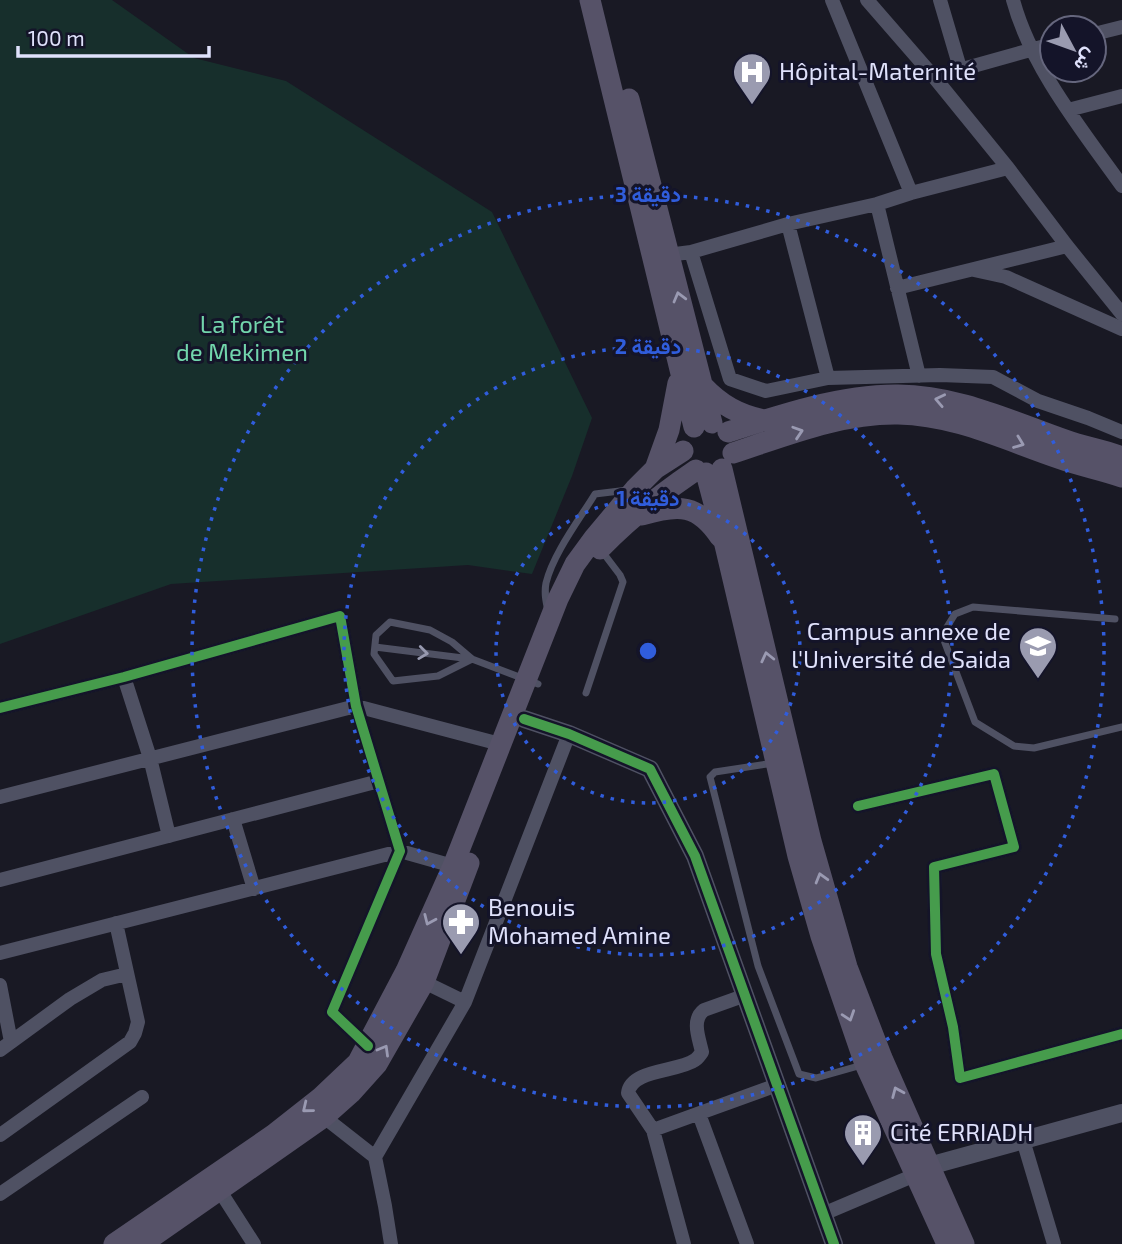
<svg xmlns="http://www.w3.org/2000/svg" width="1122" height="1244" font-family="'Exo 2',Vazirmatn,sans-serif">
	<rect width="100%" height="100%" fill="#191924"/>
	<!-- green -->
	<path fill="#172f2c" d="M0 0H112L194 58 286 81 492 212 592 418 572 476 532 574 468 565 171 584 0 644Z"/>
	<g fill="none" stroke-linecap="round" stroke-linejoin="round">
		<!-- service -->
		<path stroke="#4f5163" stroke-width="7" d="M548 611C546 602 544 593 546 583 553 554 579 520 595 494L628 490
			M1115 619 973 607 955 614 942 635 975 722 1014 746 1034 748 1122 727
			M375 647 471 659
			M472 659 438 676 393 681 374 654 376 635 390 622 430 630 452 642 472 659 538 684
			M586 693 623 582 620 575 601 550
			M774 763 715 772 710 777 758 966 799 1074 816 1078 862 1065"/>
		<!-- minor -->
		<path stroke="#4f5163" stroke-width="14" d="M832 0 911 193
			M867 0 934 77 1008 168 1067 246 1122 314
			M940 0 960 68
			M1013 0C1031 67 1082 130 1122 186
			M1094 34 1122 27
			M934 77 1052 44
			M1068 110 1122 96
			M877 204 919 376
			M788 224 828 378
			M691 252 730 379 766 391 828 378 940 375 993 377 1038 401 1088 418 1122 432
			M660 256 691 252 788 224 877 204 911 193 1008 168
			M974 270 1006 277 1122 329
			M897 288 1067 246
			M124 677 150 758 169 836
			M0 708 124 677 340 616 356 706 400 851 332 1012 368 1046
			M0 797 356 706 500 744
			M858 806 994 774 1014 847 934 867 936 954 953 1027 960 1078 1122 1034
			M233 819 254 889
			M0 880 379 781
			M0 953 400 851 453 866
			M424 982 465 1002
			M0 985 11 1042
			M0 1050 70 999 102 980 127 974
			M699 1114 747 1244
			M324 1117 375 1157
			M653 1130 777 1085
			M0 1135 130 1042 135 1033 138 1022 116 923
			M1023 1140 1054 1244
			M220 1191 254 1244
			M0 1194 142 1097
			M823 1214 915 1175
			M391 1244 385 1206 375 1157 465 1002 569 734
			M684 1244 653 1130 628 1093C631 1069 678 1072 695 1060 698 1058 700 1055 702 1052 699 1038 691 1020 704 1010L746 995"/>
		<!-- tertiary -->
		<path stroke="#4f5163" stroke-width="18" d="M524 719 569 734 650 769 695 856 834 1244
			M921 1171 929 1166 1122 1113"/>
		<!-- primary -->
		<path stroke="#565268" stroke-width="21" d="M590 0 694 427
			M629 99 712 423
			M703 386C721 405 739 415 764 420
			M728 432C780 415 840 395 895 395 954 394 1011 421 1065 440 1084 447 1104 450 1122 457
			M733 453C785 436 841 413 898 414 956 415 1007 441 1061 459 1081 466 1102 470 1122 477
			M655 469 669 430 678 383
			M722 469 811 841 847 967 882 1058 964 1244
			M706 473 725 545 798 856 821 936 865 1064 947 1244
			M642 515C679 504 698 504 720 537
			M600 549C629 519 662 493 696 470
			M114 1244 273 1135 320 1098 358 1062 406 971 453 866 558 599 575 564 594 538 635 489 655 469 683 451
			M142 1244 324 1117 351 1093 377 1064 424 982 469 863"/>
		<defs>
			<path id="cycleway" d="M0 708 124 677 340 616 356 706 400 851 332 1012 368 1046
				M524 719 569 734 650 769 695 856 834 1244
				M858 806 994 774 1014 847 934 867 936 954 953 1027 960 1078 1122 1034"/>
		</defs>
		<!-- cycleway casing -->
		<use href="#cycleway" stroke="#141429" stroke-width="15"/>
		<!-- cycleway -->
		<use href="#cycleway" stroke="#469c4c" stroke-width="10"/>
	</g>
	<!-- one-way arrows -->
	<defs><path id="oneway-chevron" d="M-2-3.5L2.5 0L-2 3.5" fill="none" stroke-width="1.6" stroke-linecap="round" stroke-linejoin="round" transform="scale(1.75)"/></defs>
	<g stroke="#9a9ab2">
		<use href="#oneway-chevron" transform="translate(679 297) rotate(-105)"/>
		<use href="#oneway-chevron" transform="translate(940 400) rotate(-168)"/>
		<use href="#oneway-chevron" transform="translate(798 432) rotate(-18)"/>
		<use href="#oneway-chevron" transform="translate(1019 443) rotate(21)"/>
		<use href="#oneway-chevron" transform="translate(767 657) rotate(-103)"/>
		<use href="#oneway-chevron" transform="translate(821 878) rotate(-106)"/>
		<use href="#oneway-chevron" transform="translate(429 920) rotate(114)"/>
		<use href="#oneway-chevron" transform="translate(849 1016) rotate(71)"/>
		<use href="#oneway-chevron" transform="translate(384 1050) rotate(-60)"/>
		<use href="#oneway-chevron" transform="translate(897 1092) rotate(-113)"/>
		<use href="#oneway-chevron" transform="translate(307 1108) rotate(141)"/>
	</g>
	<use stroke="#9799af" href="#oneway-chevron" transform="translate(423 653) rotate(7)"/>
	<!-- distance rings -->
	<g fill="none" stroke="#305ddc" stroke-width="3.5" stroke-dasharray="3.5 7">
		<circle cx="648" cy="651" r="152"/>
		<circle cx="648" cy="651" r="304"/>
		<circle cx="648" cy="651" r="456"/>
	</g>
	<!-- icons -->
	<defs>
		<symbol id="hospital-pin" viewBox="-11 -11 22 30"><path d="M0 17L-7.5 6A9.5 9.5 0 1 1 7.5 6Z" fill="#9a9bb0" stroke="#141429"/><path d="M-5-5h3v3.5h4V-5h3V5h-3V1.5h-4V5h-3Z" fill="#fff"/></symbol>
		<symbol id="university-pin" viewBox="-11 -11 22 30"><path d="M0 17L-7.5 6A9.5 9.5 0 1 1 7.5 6Z" fill="#9a9bb0" stroke="#141429"/><path d="M0-5L7-2L0 1L-7-2ZM-4 1L0 2.5L4 1V4Q0 6-4 4Z" fill="#fff"/></symbol>
		<symbol id="pharmacy-pin" viewBox="-11 -11 22 30"><path d="M0 17L-7.5 6A9.5 9.5 0 1 1 7.5 6Z" fill="#9a9bb0" stroke="#141429"/><path d="M-2-6h4v4h4v4h-4v4h-4v-4h-4v-4h4Z" fill="#fff"/></symbol>
		<symbol id="building-pin" viewBox="-11 -11 22 30"><path d="M0 17L-7.5 6A9.5 9.5 0 1 1 7.5 6Z" fill="#9a9bb0" stroke="#141429"/><path d="M-4-6H4V6H1V3H-1V6H-4ZM-2.5-4.3h1.7v1.8h-1.7ZM.8-4.3h1.7v1.8H.8ZM-2.5-1h1.7V.8h-1.7ZM.8-1h1.7V.8H.8Z" fill="#fff"/></symbol>
	</defs>
	<g fill-rule="evenodd">
		<use href="#hospital-pin" x="730" y="50" width="44" height="60"/>
		<use href="#university-pin" x="1016" y="624" width="44" height="60"/>
		<use href="#pharmacy-pin" x="439" y="900" width="44" height="60"/>
		<use href="#building-pin" x="841" y="1111" width="44" height="60"/>
	</g>
	<g text-anchor="middle" stroke-width="6" stroke-linejoin="round" paint-order="stroke">
		<!-- poi labels -->
		<g font-size="24" fill="#dfe1fb" stroke="#141429" text-anchor="start">
			<text x="779" y="80">Hôpital-Maternité</text>
			<text x="1011" y="640" text-anchor="end">Campus annexe de<tspan x="1011" dy="28">l'Université de Saida</tspan></text>
			<text x="488" y="916">Benouis<tspan x="488" dy="28">Mohamed Amine</tspan></text>
			<text x="890" y="1141">Cité ERRIADH</text>
		</g>
		<!-- park labels -->
		<g font-size="24" fill="#72d5ac" stroke="#141429">
			<text x="242" y="333">La forêt<tspan x="242" dy="28">de Mekimen</tspan></text>
		</g>
	</g>
	<circle cx="648" cy="651" r="10" fill="#305ddc" stroke="#141429" stroke-width="3.5"/>
	<g font-size="21" text-anchor="middle" font-weight="bold" fill="#305ddc" stroke="#141429" stroke-width="6" stroke-linejoin="round" paint-order="stroke">
		<text x="648" y="202">3 دقيقة</text>
		<text x="648" y="354">2 دقيقة</text>
		<text x="648" y="506">1 دقيقة</text>
	</g>
	<!-- north arrow -->
	<g transform="translate(1073 49) rotate(131)"><circle r="33" fill="#141429" stroke="#65667d" stroke-width="2"/>
	<path d="M0-5L12 26L0 18L-12 26Z" fill="#9a9bb0"/>
	<text y="-10" font-size="19" font-weight="bold" text-anchor="middle" fill="#dfe1fb">ش</text>
	</g>
	<!-- scale -->
	<path d="M18 46v10h191v-10" fill="none" stroke="#dfe1fb" stroke-width="3.5"/>
	<text x="28" y="46" font-size="21" fill="#dfe1fb" stroke="#141429" stroke-width="5" paint-order="stroke">100 m</text>
</svg>
